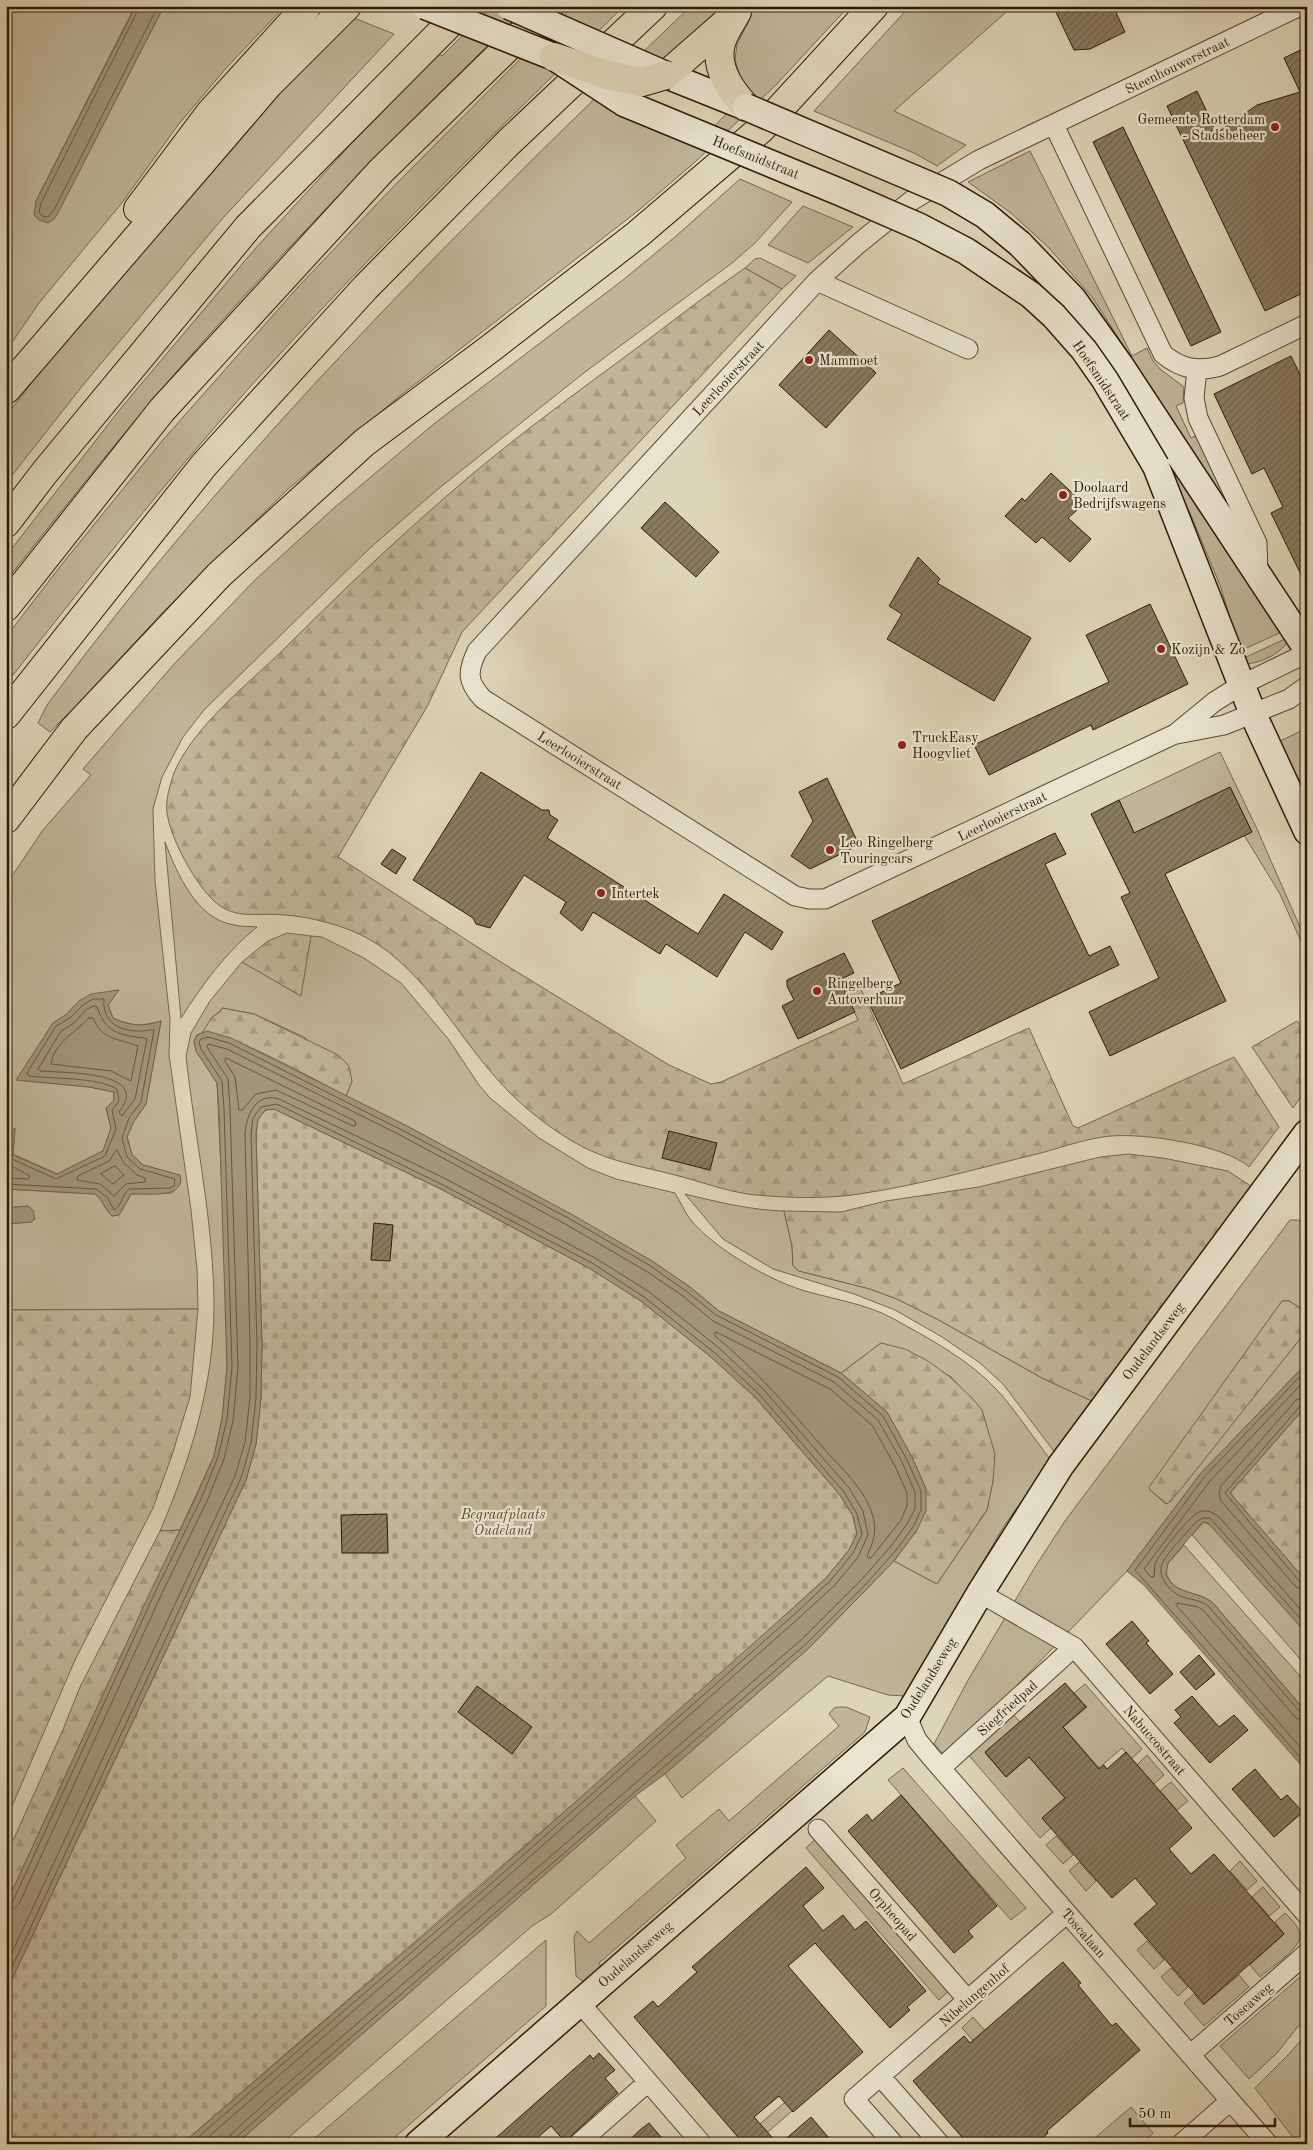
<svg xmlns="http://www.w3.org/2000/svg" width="1313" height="2150" font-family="'Old Standard TT',serif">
	<defs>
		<pattern id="forest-firs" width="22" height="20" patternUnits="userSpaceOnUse" patternTransform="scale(1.25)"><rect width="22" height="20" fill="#bfb598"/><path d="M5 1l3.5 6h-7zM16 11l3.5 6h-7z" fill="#a49b81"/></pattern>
		<pattern id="cemetery-stones" width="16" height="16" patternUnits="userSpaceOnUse" patternTransform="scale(1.25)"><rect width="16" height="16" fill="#bfb598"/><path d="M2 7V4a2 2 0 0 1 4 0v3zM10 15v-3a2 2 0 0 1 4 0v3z" fill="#a49b81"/></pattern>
		<pattern id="building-hatch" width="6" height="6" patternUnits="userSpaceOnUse" patternTransform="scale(1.25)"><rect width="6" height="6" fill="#897b61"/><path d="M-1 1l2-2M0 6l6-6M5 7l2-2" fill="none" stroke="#70644e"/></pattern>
	</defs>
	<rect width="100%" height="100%" fill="#ddd5b7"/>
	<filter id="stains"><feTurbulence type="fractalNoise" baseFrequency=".004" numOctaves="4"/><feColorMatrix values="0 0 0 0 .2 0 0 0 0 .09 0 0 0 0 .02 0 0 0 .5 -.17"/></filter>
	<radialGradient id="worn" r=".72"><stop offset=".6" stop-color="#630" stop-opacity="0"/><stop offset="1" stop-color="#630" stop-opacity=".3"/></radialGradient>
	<!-- green -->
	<path fill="#bfb598" stroke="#76674e" d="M6 6H135L36 201 54 219 164 6H285L227 67 178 125 121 204 39 303 6 351Z
		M492 6H528C415 116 304 228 199 346 132 422 69 501 6 581V556L121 408 254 250 351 144 439 54 442 56Z
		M573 6H624C497 131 368 255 249 388 164 484 85 583 6 684V637L62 564 162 441 298 287 395 185Z
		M691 6H733L671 61 649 65 605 107 695 146 735 105 741 79 735 60 737 44 750 19 739 6H849L776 85 694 163 639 210 401 395 288 489 161 614 78 704 50 732 38 723 47 705C236 449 462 225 691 6Z
		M910 6H1013L894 111 966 145 937 166 914 153 814 111Z
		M349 16 394 34 222 219 83 385 6 483V416L118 272Z
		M1030 151 1132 356 1147 348 1153 361 1160 369 1184 387 1183 403 1176 406 1191 438 1198 435 1249 540 1092 297 1049 248 1011 213 968 182Z
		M740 179 792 202 755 243 732 263 585 372 438 489 370 548 204 710 183 737 162 777 153 809 155 881 170 1020 169 1055 191 1210 197 1269 198 1309 6 1310V1224L31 1222 28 1206 6 1208V1189L96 1194C103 1200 105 1210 112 1216L119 1215 131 1194 172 1193 181 1181 179 1175 143 1165 132 1155 127 1136 134 1121 146 1104 161 1021C142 1027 130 1026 113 1018L108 1005 118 990 79 1001 67 1014 53 1023 17 1080 89 1087 114 1092V1100L106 1108 111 1128 103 1151 57 1174 13 1154 15 1129 6 1132V885L43 830 91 775 83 769 175 663 255 580 334 508 435 423 623 280 675 237Z
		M803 206 853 227 808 263 768 245Z
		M760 258 796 276 782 289 745 268 755 259Z
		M1168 452 1284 631 1240 651 1220 585 1190 513 1162 455Z
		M1287 638V642C1282 653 1256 666 1244 663L1242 659Z
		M1307 728V816L1274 744Z
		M1220 752 1257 829 1307 943V955L1280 894 1244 835 1252 832 1230 787 1145 856 1119 800Z
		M165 842C177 873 196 919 234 925 241 927 249 926 257 927 225 953 203 984 181 1018Z
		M311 936 322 937 364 958 401 983 449 1040 479 1085 490 1098 539 1138 588 1168 616 1179 675 1193C680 1201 684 1211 690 1219 713 1248 773 1283 809 1292 837 1300 866 1304 892 1318 928 1338 970 1360 998 1391 1017 1412 1033 1438 1051 1460L1004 1526 904 1696 888 1695 828 1676 682 1798 665 1774 809 1648 894 1561 937 1584 987 1510 993 1481 982 1410 950 1376 881 1343 841 1373 719 1311 690 1287 652 1261 405 1125 346 1096 352 1081 304 1037 254 1014 222 1008C220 1013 216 1013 213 1017 207 1023 207 1032 197 1035L194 1041 196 1051 217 1083 224 1233 227 1367 222 1419 214 1456 180 1530 160 1531C190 1461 214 1384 214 1308 214 1223 195 1140 186 1056L191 1033 210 1001 242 962 300 995Z
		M685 1194C718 1202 750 1210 784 1211L792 1246 793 1266 799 1271 870 1289 897 1299 937 1319 1044 1379 1094 1402 1056 1454 1003 1384 980 1363 942 1337 895 1310 854 1294 773 1269 723 1239Z
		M1290 1220H1298L1307 1226V1312L1289 1301H1282L1150 1487 1151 1491 1166 1504 1171 1501 1307 1330V1363L1201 1473 1127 1571 947 1758 934 1744 967 1682 1035 1567 1065 1521Z
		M1204 1522 1212 1526 1307 1634V1667L1192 1535Z
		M1184 1545 1307 1684V1713L1213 1603C1197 1589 1166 1596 1166 1566Z
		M1085 1684 1142 1749 1131 1759 1122 1748 1099 1768 1063 1727 1087 1707 1074 1693Z
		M839 1707H846L870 1717 865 1732 599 1963 603 1970 585 1983 576 1976 574 1937 577 1931 589 1943 686 1858 676 1845 719 1809 729 1821 839 1726 829 1714 834 1708Z
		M1011 1712 1020 1722 985 1753 1006 1777 1029 1757 1065 1798 1042 1818 1051 1828 1040 1838 966 1752Z
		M1147 1755 1164 1775 1154 1784 1137 1765Z
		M903 1768 1026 1908 1011 1920 888 1780Z
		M1171 1782 1188 1801 1177 1810 1160 1791Z
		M635 1796 656 1821 551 1914 532 1926 281 2144H236Z
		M819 1836 952 1988 939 2000 806 1848Z
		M1056 1836 1073 1855 1063 1864 1046 1845Z
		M1240 1861 1257 1881 1247 1890 1230 1871Z
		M1079 1862 1096 1881 1086 1891 1069 1871Z
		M1263 1887 1280 1907 1269 1916 1252 1897Z
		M1285 1913C1291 1919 1300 1927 1300 1936 1301 1948 1269 1969 1260 1977L1250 1965 1284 1934 1275 1922Z
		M546 1940V2006L387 2144H308Z
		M1147 1941 1164 1960 1154 1969 1137 1950Z
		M1171 1968 1188 1987 1178 1996 1161 1977Z
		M1307 1971V2015L1277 2053 1249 2079 1220 2046Z
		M1239 1975 1249 1987 1204 2026 1184 2003 1194 1994 1203 2005Z
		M973 2017 1015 2065 1003 2075 962 2028Z
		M1307 2033V2144H1298L1255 2088 1290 2053Z
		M792 2096 800 2104 754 2144H737Z
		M1131 2107 1153 2133 1141 2144H1088Z"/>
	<!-- forest -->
	<path fill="url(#forest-firs)" stroke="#76674e" d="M745 268 782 289 462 632 428 705 338 857 496 959 669 1065 711 1084 721 1082 858 1020 843 987 857 980 903 1084 1029 1028 1073 1126 1078 1128 1234 1057 1279 1127 1249 1167C1225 1145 1145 1133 1111 1136 1088 1138 1063 1147 1041 1153 980 1168 920 1185 859 1194 826 1199 789 1198 756 1195 733 1193 708 1184 686 1178 659 1170 621 1164 596 1153 562 1139 521 1107 497 1079 453 1030 419 960 355 932 333 923 309 917 285 915 254 912 232 922 209 896 192 877 171 839 167 813 165 801 170 785 174 773 193 727 247 685 283 650 334 599 386 549 441 501 505 444 576 393 645 342 678 317 710 292 745 268Z
		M287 933 311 936 301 996 242 962 268 941Z
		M222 1008 254 1014 338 1055 349 1066 352 1081 346 1096C323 1084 221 1027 202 1033L212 1017 220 1012Z
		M1297 1021 1307 1033V1088L1293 1108 1252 1047Z
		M1128 1154 1163 1158 1228 1171 1254 1188 1094 1402 1044 1379 937 1319 897 1299 870 1289 799 1271 793 1266 792 1246 784 1211 841 1212 886 1201 979 1187 1100 1157Z
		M1282 1301H1289L1306 1311 1307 1330 1181 1489 1167 1504 1150 1490 1149 1487Z
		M198 1309 190 1397 172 1455 153 1508 75 1660 6 1820V1310Z
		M881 1343 905 1349 928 1361 950 1377 971 1397 982 1410 995 1454 993 1481 987 1510 937 1584 894 1561 917 1530 926 1489 912 1457 887 1412 841 1373Z
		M1307 1405V1582L1230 1493Z
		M180 1530 6 1904V1856L62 1732 80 1687 160 1531Z"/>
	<!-- cemetery -->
	<path fill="url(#cemetery-stones)" stroke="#76674e" d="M274 1109 439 1188 589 1268 641 1301 711 1357 755 1397 840 1495 853 1516 857 1534 849 1550 826 1578 664 1725 182 2144H6V1992L246 1480 256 1444 261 1398 262 1345 256 1134 258 1120 265 1110Z"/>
	<!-- water -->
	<path fill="#a1957a" stroke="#73634a" d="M136 6H164L58 213 54 219 48 223 39 220 34 215 36 201Z
		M119 990 108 1005 113 1018C130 1026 143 1027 161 1021L146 1104 134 1121 127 1137 132 1155 143 1165 180 1175C186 1200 146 1193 131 1194L119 1215 112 1216C105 1210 103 1200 95 1194L6 1189V1132L15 1128 13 1155 57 1174 103 1151 111 1128 106 1108 114 1100V1092L89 1087 16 1080 53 1023 67 1014 79 1001 91 994Z
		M207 1031 231 1038 405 1125 573 1215 652 1261 690 1287 719 1311 841 1373 887 1412 912 1457 926 1489V1511L917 1530 894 1561 809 1648 665 1774 635 1796 236 2144H182L482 1885 793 1608 826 1578 849 1550 857 1534 853 1516 840 1495 755 1397 711 1357 641 1301 589 1268 439 1188 274 1109 265 1110 258 1120 256 1134 262 1345 261 1398 256 1444 246 1480 6 1992V1904L154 1584 196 1497 214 1456 222 1419 227 1367 219 1109 217 1083 196 1051 194 1041 197 1035Z
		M28 1206 33 1210 35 1219 31 1222 6 1224V1208Z
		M1307 1363V1405L1230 1493 1307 1582V1634L1208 1523 1204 1522 1200 1525 1168 1563 1166 1575C1177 1596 1197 1590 1213 1603L1307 1713V1772L1144 1585 1127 1571 1201 1473Z"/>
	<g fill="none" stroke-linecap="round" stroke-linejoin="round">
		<!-- shore -->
		<path stroke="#67573e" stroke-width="1" d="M140 6 41 203 39 212 42 216 48 217 54 210 158 6
			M94 1006 97 1007C104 1028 114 1034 136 1037 140 1038 143 1037 147 1039L135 1099 122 1116 119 1112C153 1070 61 1073 40 1071L38 1069 61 1031 74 1023 86 1010Z
			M89 1018H93C103 1041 118 1038 138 1046L131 1081 111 1071 51 1064C54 1043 76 1032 89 1018Z
			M226 1058 355 1121 356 1125 353 1126 276 1090 256 1094 242 1110H239L235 1077 225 1061Z
			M6 1136 9 1139 8 1154 10 1158 56 1179 105 1156 116 1129 112 1110 119 1101 117 1089C97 1077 53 1079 29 1076L27 1073 56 1026 70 1018 83 1005 93 999H104C102 1020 117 1031 139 1031 144 1032 149 1029 154 1030L141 1102 129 1118 122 1138 127 1157 140 1169 175 1179 174 1186 170 1188 129 1189C122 1195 121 1207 114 1210L107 1197 96 1189 6 1184
			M117 1150 124 1163 137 1175 145 1178V1182L126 1184 114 1196 100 1184 77 1180 78 1176 109 1161Z
			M6 1163 30 1176 28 1179 6 1178
			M115 1166 124 1175 113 1184 101 1174Z
			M716 1332 830 1389 872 1425 895 1466 907 1493V1506L901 1520 871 1558H868L867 1556C875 1538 878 1528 870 1508 861 1486 842 1469 826 1451 791 1411 757 1370 715 1336Z
			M1307 1369 1205 1476 1135 1570 1307 1765
			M1307 1378 1210 1481 1144 1569 1151 1577H1154L1155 1564 1158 1558C1166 1547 1191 1513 1202 1511 1210 1510 1215 1514 1220 1518L1307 1617
			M1307 1396 1296 1400 1221 1486 1219 1493 1221 1501 1296 1587 1307 1591
			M1307 1402 1301 1405 1225 1493 1301 1583 1307 1585
			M1307 1626 1210 1518H1203L1197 1521C1189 1530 1165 1555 1162 1564 1157 1577 1169 1590 1180 1596 1190 1600 1200 1599 1209 1607L1301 1713 1307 1716
			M1307 1722 1296 1718 1204 1611 1198 1607 1177 1603V1606L1307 1755
			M6 1904 13 1901 158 1586 201 1499 218 1457 227 1419 232 1367 224 1109 222 1081 201 1049 199 1042 201 1039 208 1037 229 1043 402 1130 570 1219 649 1265 686 1291 716 1315 838 1377 883 1416 907 1460 921 1491V1510L913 1527 897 1549 867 1583 806 1644 275 2103 235 2138 233 2144
			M6 1911 14 1909 19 1904 164 1589 207 1501 224 1459 233 1421 238 1367 230 1109 228 1079 207 1047 208 1044 227 1049 400 1135 567 1225 646 1271 683 1296 713 1321 834 1382 878 1420 902 1462 915 1492V1509L907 1524 892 1545 863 1578 801 1640 271 2098 231 2134 227 2144
			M6 1965 235 1476 245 1442 250 1398V1345L245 1133C247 1114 256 1092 279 1099L444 1178 595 1258 648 1291 719 1348 764 1390 849 1488 863 1511 868 1535 858 1557 835 1585 801 1616 489 1893 200 2144
			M6 1980 241 1478 251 1443 256 1398 257 1345 251 1134 253 1118 261 1107 277 1104 441 1184 592 1263 644 1297 715 1353 759 1394 844 1492 857 1514 862 1534 853 1553 830 1581 797 1612 485 1889 190 2144"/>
	</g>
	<!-- building -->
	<path fill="url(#building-hatch)" stroke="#2d1903" d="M1053 6H1113L1125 32 1090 49 1074 50Z
		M1307 47V291L1265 311 1167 106 1197 91 1217 133 1257 105 1300 92 1284 58Z
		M1123 127 1221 332 1191 346 1093 142Z
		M829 330 876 373 826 428 779 385Z
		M1291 356 1307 389V587L1271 513 1283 507 1264 468 1252 474 1214 394Z
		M1051 473 1084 504 1068 518 1091 539 1070 562 1042 537 1036 543 1005 516 1022 498 1025 501Z
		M665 502 719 552 696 577 641 528Z
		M918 557 940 579 937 583 1031 638 994 701 887 639 902 614 889 606Z
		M1150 604 1188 684 1093 730 1091 725 989 775 974 745 1109 682 1086 635Z
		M481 772 542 810H549L550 815 558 820 547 838 698 934 724 894 783 932 772 950 745 932 717 977 666 944 660 954 593 912 582 931 560 913 566 902 524 875 490 928 476 924 473 918 413 880Z
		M827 778 859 845 810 869 791 856 813 821 799 792Z
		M1230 787 1252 832 1165 874 1226 1001 1110 1056 1089 1012 1159 978 1121 897 1130 893 1091 814 1119 800 1134 833Z
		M1055 833 1066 854 1045 864 1089 956 1110 946 1119 965 901 1069 867 999 901 983 872 921Z
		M392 849 406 858 396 874 381 864Z
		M844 953 854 973 839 980 855 1012 798 1039 782 1006 794 1000 787 986V980Z
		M669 1131 717 1143 710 1170 662 1158Z
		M374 1223 393 1225 390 1261 371 1260Z
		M387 1514 388 1553H342L341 1515Z
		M1132 1621 1149 1641 1146 1643 1173 1674 1150 1694 1106 1644Z
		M1199 1655 1215 1674 1196 1690 1180 1672Z
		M1065 1683 1086 1707 1063 1727 1099 1769 1104 1765 1107 1769 1126 1752 1192 1828 1169 1849 1191 1874 1214 1854 1284 1934 1204 2004 1134 1924 1157 1904 1135 1878 1112 1898 1042 1818 1065 1798 1029 1757 1006 1777 985 1752Z
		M477 1686 532 1727 512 1754 458 1712Z
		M1192 1696 1219 1727 1234 1715 1248 1730 1210 1763 1174 1723 1181 1717 1175 1710Z
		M1255 1769 1281 1800 1287 1795 1303 1812 1274 1837 1232 1789Z
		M901 1795 997 1906 968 1931 973 1937 954 1953 848 1831 867 1814 872 1821Z
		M806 1867 824 1888 803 1906 823 1931 843 1915 855 1930 866 1921 926 1991 907 2007 910 2010 890 2028 815 1943 788 1966 863 2052 793 2112 779 2096 754 2117 778 2144H744L634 2017 653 2001 658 2007 697 1972 692 1967Z
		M1063 1962 1081 1983 1078 1985 1112 2026 1116 2023 1140 2050 1047 2131 1048 2133 1036 2144H968L913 2081 964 2036 970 2043Z
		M599 2053 615 2070 605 2078 618 2093 571 2136 567 2144 551 2126 530 2144H489L590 2055 593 2059Z
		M811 2117 834 2144H780Z
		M649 2123 667 2144H625L640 2130Z"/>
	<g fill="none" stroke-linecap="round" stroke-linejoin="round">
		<defs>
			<path id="street" d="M1300 6 979 160 911 201 858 244 817 281 477 651C467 672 467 682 483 699L795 896 809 899H825L1175 734 1214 702 1241 685 1307 653
				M1054 125 1163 354C1181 369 1198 372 1220 366L1307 324
				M817 281 968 349
				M1197 370 1194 398 1198 418 1257 543 1258 573
				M1177 734 1224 725 1289 699 1307 686
				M980 1593 1074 1647 1307 1915
				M907 1717 917 1740 931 1757 1268 2144
				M941 1768 1074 1647
				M818 1829 968 2000
				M579 2002 702 2144
				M1190 2055 1307 1953
				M880 2076 940 2144
				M893 2143 854 2099 1067 1913
				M578 2144 648 2082
				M1181 2144 1230 2101"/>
			<path id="secondary" d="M666 75 746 107
				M1020 244 1073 299 1120 365 1307 649
				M1156 466 1253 714 1307 831
				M418 2144 907 1717 980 1593 1061 1465 1307 1133"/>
			<path id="highway" d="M737 12C732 21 725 31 722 40 713 65 730 90 746 107
				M666 75 730 19
				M138 209 210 113 307 6
				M7 389 269 84 347 6
				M6 523 45 472 248 227 467 6
				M6 607 162 410 381 171 550 6
				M6 715 204 465 365 288 509 142 653 6
				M6 819 74 729 219 575 365 442 491 348 638 234 761 129 874 6"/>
		</defs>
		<!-- street casing -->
		<use href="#street" stroke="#594830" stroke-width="21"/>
		<!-- secondary casing -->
		<use href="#secondary" stroke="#2d1903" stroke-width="29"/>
		<!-- highway casing -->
		<use href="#highway" stroke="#2d1903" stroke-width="30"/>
		<!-- street -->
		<use href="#street" stroke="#e9e4d0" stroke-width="19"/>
		<!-- secondary -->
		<use href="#secondary" stroke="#e9e4d0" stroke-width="26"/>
		<!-- highway -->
		<use href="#highway" stroke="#ddd5b7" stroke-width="28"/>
		<defs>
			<path id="secondary-bridge" d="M425 6 554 57 624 103 842 193 920 227 966 251 1031 295 1054 316 1084 350 1105 380 1156 466
				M509 6 666 75
				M746 107 948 193 985 215 1020 244"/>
			<path id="highway-bridge" d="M554 57 607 75 642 82 666 75"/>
		</defs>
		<!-- secondary-bridge casing -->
		<use href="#secondary-bridge" stroke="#2d1903" stroke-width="29" stroke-linecap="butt"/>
		<!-- highway-bridge casing -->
		<use href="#highway-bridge" stroke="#2d1903" stroke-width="30" stroke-linecap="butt"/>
		<!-- secondary-bridge -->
		<use href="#secondary-bridge" stroke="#e9e4d0" stroke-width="26"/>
		<!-- highway-bridge -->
		<use href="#highway-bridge" stroke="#ddd5b7" stroke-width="28"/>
	</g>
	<!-- markers -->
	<g fill="#8f2418" stroke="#e9e4d0" stroke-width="2">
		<circle cx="1275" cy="127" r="5"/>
		<circle cx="809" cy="360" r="5"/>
		<circle cx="1063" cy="495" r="5"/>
		<circle cx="1161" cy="649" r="5"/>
		<circle cx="902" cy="745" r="5"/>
		<circle cx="830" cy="850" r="5"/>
		<circle cx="601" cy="893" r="5"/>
		<circle cx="817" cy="991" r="5"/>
	</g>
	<g text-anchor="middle" stroke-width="4.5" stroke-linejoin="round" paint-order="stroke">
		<!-- street labels -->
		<g font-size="14" fill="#2d1903" stroke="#e9e4d0">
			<text transform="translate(1177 65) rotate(-26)" y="5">Steenhouwerstraat</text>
			<text transform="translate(756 157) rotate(22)" y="5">Hoefsmidstraat</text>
			<text transform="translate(728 378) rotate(-47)" y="5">Leerlooierstraat</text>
			<text transform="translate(1102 380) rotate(56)" y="5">Hoefsmidstraat</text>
			<text transform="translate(580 760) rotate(32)" y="5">Leerlooierstraat</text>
			<text transform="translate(1002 816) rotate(-26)" y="5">Leerlooierstraat</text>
			<text transform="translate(1153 1341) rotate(-53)" y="5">Oudelandseweg</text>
			<text transform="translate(928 1678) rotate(-58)" y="5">Oudelandseweg</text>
			<text transform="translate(1007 1708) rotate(-42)" y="5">Siegfriedpad</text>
			<text transform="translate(1155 1740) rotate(49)" y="5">Nabuccostraat</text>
			<text transform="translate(893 1914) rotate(49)" y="5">Orpheopad</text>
			<text transform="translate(1084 1933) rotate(49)" y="5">Toscalaan</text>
			<text transform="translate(635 1954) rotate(-41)" y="5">Oudelandseweg</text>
			<text transform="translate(974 1995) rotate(-41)" y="5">Nibelungenhof</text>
			<text transform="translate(1248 2004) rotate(-41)" y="5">Toscaweg</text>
		</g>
		<!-- poi labels -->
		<g font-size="14" fill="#2d1903" stroke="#e9e4d0" text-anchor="start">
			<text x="1265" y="124" text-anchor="end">Gemeente Rotterdam<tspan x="1265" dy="16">- Stadsbeheer</tspan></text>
			<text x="819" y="365">Mammoet</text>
			<text x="1073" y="492">Doolaard<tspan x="1073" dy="16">Bedrijfswagens</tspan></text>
			<text x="1171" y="654">Kozijn &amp; Zo</text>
			<text x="912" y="742">TruckEasy<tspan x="912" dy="16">Hoogvliet</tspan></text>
			<text x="840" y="847">Leo Ringelberg<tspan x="840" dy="16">Touringcars</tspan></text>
			<text x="611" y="898">Intertek</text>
			<text x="827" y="988">Ringelberg<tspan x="827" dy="16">Autoverhuur</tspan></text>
		</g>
		<!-- park labels -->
		<g font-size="14" font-style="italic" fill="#594830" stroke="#e9e4d0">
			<text x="503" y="1519">Begraafplaats<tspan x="503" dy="16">Oudeland</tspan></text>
		</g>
	</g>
	<!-- margin -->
	<rect width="1313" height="2150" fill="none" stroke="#ddd5b7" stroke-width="25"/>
	<rect x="8" y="8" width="1298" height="2135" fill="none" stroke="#2d1903" stroke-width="2.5"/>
	<rect x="12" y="12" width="1288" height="2125" fill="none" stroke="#2d1903"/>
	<!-- scale -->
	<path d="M1130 2118v8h145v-8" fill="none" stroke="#2d1903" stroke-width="2.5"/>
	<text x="1138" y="2118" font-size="15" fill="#2d1903" stroke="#e9e4d0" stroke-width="4" paint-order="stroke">50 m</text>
	<rect width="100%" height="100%" filter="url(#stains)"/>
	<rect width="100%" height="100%" fill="url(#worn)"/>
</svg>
